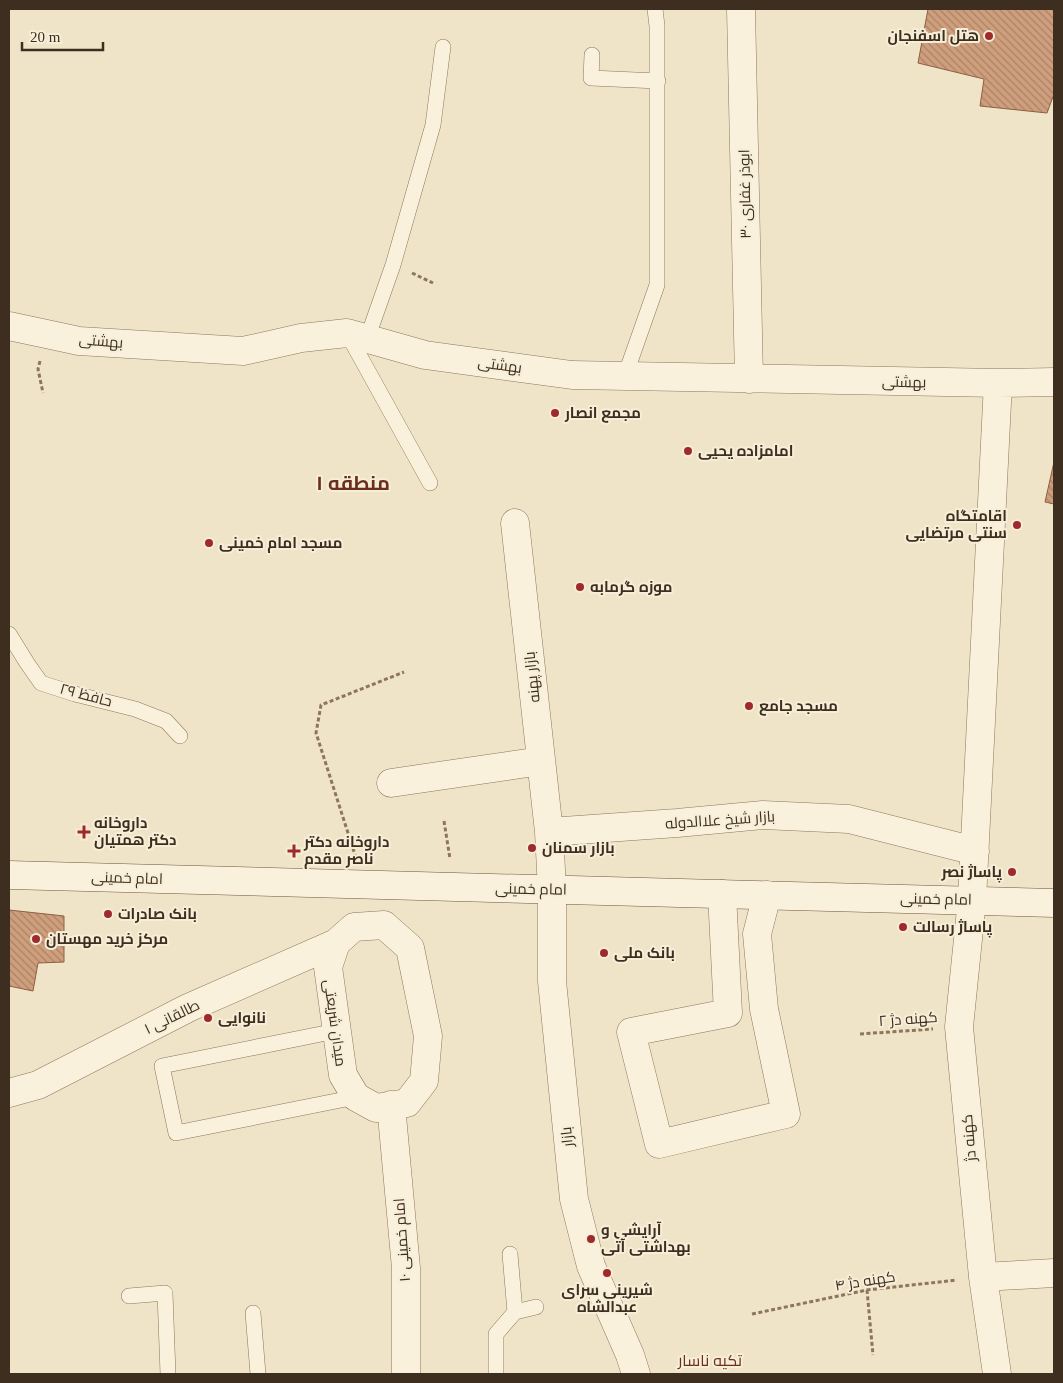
<svg xmlns="http://www.w3.org/2000/svg" width="1063" height="1383" font-family="'Times New Roman',Cairo,serif">
	<defs>
		<pattern id="building-back-hatch" width="6" height="6" patternUnits="userSpaceOnUse" patternTransform="scale(1.25)"><rect width="6" height="6" fill="#cf9f7d"/><path d="M-1 5l2 2M0 0l6 6M5-1l2 2" fill="none" stroke="#a98266"/></pattern>
	</defs>
	<rect width="100%" height="100%" fill="#f0e4c8"/>
	<!-- building -->
	<path fill="url(#building-back-hatch)" stroke="#8d5f41" d="M928 9H1054V94L1047 113 980 106 984 79 918 63Z
		M1054 462V504L1045 502Z
		M9 910 64 916V962L38 963 33 991 9 986Z"/>
	<g fill="none" stroke-linecap="round" stroke-linejoin="round">
		<defs>
			<path id="lane" d="M592 55 591 78 658 81
				M347 333 430 483
				M367 339 393 265 433 125 443 47
				M625 376 657 285V26L655 9
				M9 634 27 663 41 683 75 694 135 709 166 721 180 736
				M336 1031 162 1066 176 1133 356 1097
				M129 1296 165 1293 168 1374
				M515 1312 536 1307
				M253 1313 258 1374
				M496 1374V1334L515 1312 510 1254"/>
			<path id="street" d="M741 9 749 379
				M9 326 79 341 243 351 301 338 347 333 425 355 572 375 998 383 1054 382
				M515 523 549 832
				M391 783 541 761
				M722 894 728 1013 631 1032 659 1144 786 1114 764 1009 757 934 767 895
				M384 925 410 948 428 1036 424 1081 407 1103 376 1108 356 1097 343 1075 328 967 336 943 354 927Z
				M9 1093 38 1085 188 1008 336 943
				M391 1105 406 1268V1374
				M983 1277 1054 1273
				M636 1374 630 1355 591 1266 574 1199 552 981V889L549 832 677 823 763 815 849 819 975 851
				M997 1374 983 1277 959 1027 972 900 998 383"/>
			<path id="secondary" d="M9 875 1054 903"/>
		</defs>
		<!-- lane casing -->
		<use href="#lane" stroke="#8d765c" stroke-width="16"/>
		<!-- street casing -->
		<use href="#street" stroke="#8d765c" stroke-width="29"/>
		<!-- secondary casing -->
		<use href="#secondary" stroke="#6f573f" stroke-width="29"/>
		<!-- path -->
		<path stroke="#8d765c" stroke-width="3" stroke-dasharray="4 2.5" stroke-linecap="butt" d="M412 273 433 283
			M40 361 38 369 43 393
			M444 821 450 859
			M356 858 316 733 321 705 404 672
			M860 1034 933 1029
			M867 1290 873 1355
			M752 1314 867 1290 957 1280"/>
		<!-- lane -->
		<use href="#lane" stroke="#faf1dc" stroke-width="15"/>
		<!-- street -->
		<use href="#street" stroke="#faf1dc" stroke-width="28"/>
		<!-- secondary -->
		<use href="#secondary" stroke="#faf1dc" stroke-width="28"/>
	</g>
	<!-- markers -->
	<g fill="#9e2a2b" stroke="#f7eed8" stroke-width="2">
		<circle cx="989" cy="36" r="5"/>
		<circle cx="555" cy="413" r="5"/>
		<circle cx="688" cy="451" r="5"/>
		<circle cx="1017" cy="525" r="5"/>
		<circle cx="209" cy="543" r="5"/>
		<circle cx="580" cy="587" r="5"/>
		<circle cx="749" cy="706" r="5"/>
		<path d="M81.5 824.5h5v5h5v5h-5v5h-5v-5h-5v-5h5z"/>
		<circle cx="532" cy="848" r="5"/>
		<path d="M291.5 843.5h5v5h5v5h-5v5h-5v-5h-5v-5h5z"/>
		<circle cx="1012" cy="872" r="5"/>
		<circle cx="108" cy="914" r="5"/>
		<circle cx="903" cy="927" r="5"/>
		<circle cx="36" cy="939" r="5"/>
		<circle cx="604" cy="953" r="5"/>
		<circle cx="208" cy="1018" r="5"/>
		<circle cx="591" cy="1239" r="5"/>
		<circle cx="607" cy="1273" r="5"/>
	</g>
	<g text-anchor="middle" stroke-width="4" stroke-linejoin="round" paint-order="stroke">
		<!-- poi labels -->
		<g font-size="15" font-weight="bold" fill="#3d2e20" stroke="#f7eed8" text-anchor="start">
			<text x="979" y="41" text-anchor="end">هتل اسفنجان</text>
			<text x="565" y="418">مجمع انصار</text>
			<text x="698" y="456">امامزاده یحیی</text>
			<text x="1007" y="521" text-anchor="end">اقامتگاه<tspan x="1007" dy="17">سنتی مرتضایی</tspan></text>
			<text x="219" y="548">مسجد امام خمینی</text>
			<text x="590" y="592">موزه گرمابه</text>
			<text x="759" y="711">مسجد جامع</text>
			<text x="94" y="828">داروخانه<tspan x="94" dy="17">دکتر همتیان</tspan></text>
			<text x="304" y="847">داروخانه دکتر<tspan x="304" dy="17">ناصر مقدم</tspan></text>
			<text x="542" y="853">بازار سمنان</text>
			<text x="1002" y="877" text-anchor="end">پاساژ نصر</text>
			<text x="118" y="919">بانک صادرات</text>
			<text x="913" y="932">پاساژ رسالت</text>
			<text x="46" y="944">مرکز خرید مهستان</text>
			<text x="614" y="958">بانک ملی</text>
			<text x="218" y="1023">نانوایی</text>
			<text x="601" y="1235">آرایشی و<tspan x="601" dy="17">بهداشتی آتی</tspan></text>
			<text x="607" y="1295" text-anchor="middle">شیرینی سرای<tspan x="607" dy="17">عبدالشاه</tspan></text>
		</g>
		<!-- street labels -->
		<g font-size="15" fill="#3d2e20" stroke="#f7eed8">
			<text transform="translate(745 194) rotate(-91)" y="5">ابوذر غفاری ۳۰</text>
			<text transform="translate(101 341) rotate(5)" y="5">بهشتی</text>
			<text transform="translate(500 365) rotate(8)" y="5">بهشتی</text>
			<text transform="translate(904 382) rotate(1)" y="5">بهشتی</text>
			<text transform="translate(532 677) rotate(-96)" y="5">بازار پهنه</text>
			<text transform="translate(86 695) rotate(15)" y="5">حافظ ۲۹</text>
			<text transform="translate(720 820) rotate(-4)" y="5">بازار شیخ علاالدوله</text>
			<text transform="translate(127 878) rotate(2)" y="5">امام خمینی</text>
			<text transform="translate(531 889) rotate(1)" y="5">امام خمینی</text>
			<text transform="translate(936 899) rotate(1)" y="5">امام خمینی</text>
			<text transform="translate(172 1017) rotate(-26)" y="5">طالقانی ۱</text>
			<text transform="translate(908 1019) rotate(-4)" y="5">کهنه دژ ۲</text>
			<text transform="translate(335 1023) rotate(82)" y="5">میدان شریعتی</text>
			<text transform="translate(567 1137) rotate(-96)" y="5">بازار</text>
			<text transform="translate(969 1138) rotate(-95)" y="5">کهنه دژ</text>
			<text transform="translate(402 1240) rotate(-94)" y="5">امام خمینی ۱۰</text>
			<text transform="translate(865 1281) rotate(-9)" y="5">کهنه دژ ۴</text>
		</g>
		<!-- neighbourhood labels -->
		<g font-size="16" fill="#6b2e1e" stroke="#f7eed8">
			<text x="710" y="1366">تکیه ناسار</text>
		</g>
		<!-- district labels -->
		<g font-size="20" font-weight="bold" fill="#6b2e1e" stroke="#f7eed8">
			<text x="353" y="490">منطقه ۱</text>
		</g>
	</g>
	<!-- border -->
	<rect width="1063" height="1383" fill="none" stroke="#3d2e20" stroke-width="20"/>
	<!-- scale -->
	<path d="M22 42v8h81v-8" fill="none" stroke="#3d2e20" stroke-width="2.5"/>
	<text x="30" y="42" font-size="15" fill="#3d2e20" stroke="#f7eed8" stroke-width="4" paint-order="stroke">20 m</text>
</svg>
